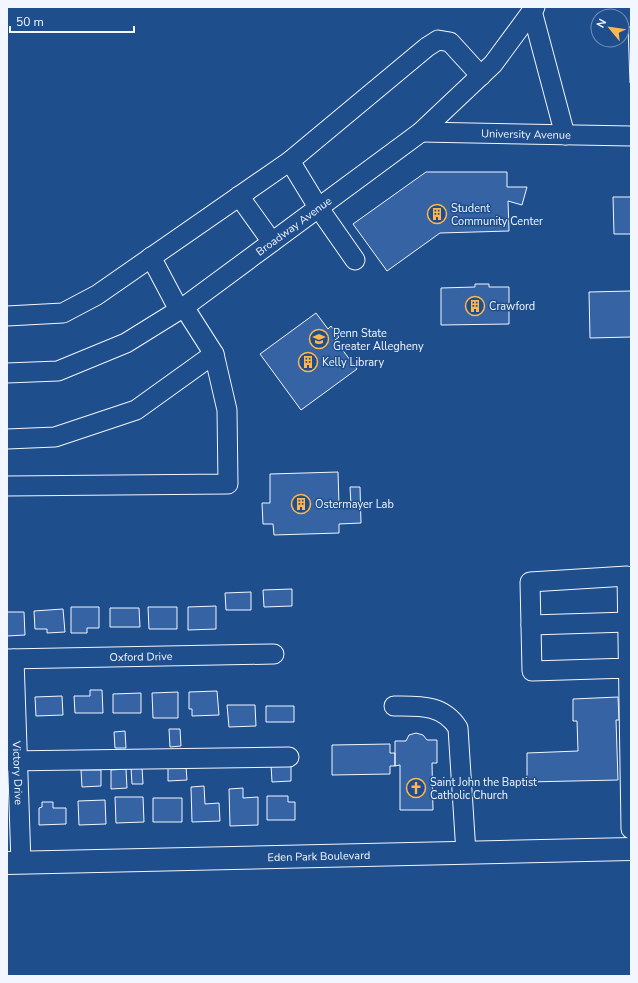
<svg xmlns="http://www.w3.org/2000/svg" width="638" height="983" font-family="'Nunito Sans',sans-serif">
	<rect width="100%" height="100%" fill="#1f4e8c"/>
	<!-- building -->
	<path fill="#3563a3" stroke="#f2f6ff" d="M628 27H631V83H630Z
		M426 172H507V187H527L522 205 508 201 509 231 440 233 387 271 353 224Z
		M613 197H631V234H614Z
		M475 284H489V287H509V324L441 325V288L475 287Z
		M631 291V337L590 338 589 292Z
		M316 313 328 329 331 326 339 337 335 340 357 369 301 410 260 354Z
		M338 472 339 505H351L350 487H360L361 523 339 524V533L274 535 273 524H263L262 503H270V474Z
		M292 589V606L264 607 263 590Z
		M251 592V610H226L225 593Z
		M7 602V612H24L25 635 7 636Z
		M216 606V629L188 630V607Z
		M71 607H99V628H87V633H71Z
		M148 607H177V629H149Z
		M110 608H139L140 627H110Z
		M63 609 65 632 47 633V629H35L34 611Z
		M90 690H102L103 713H75L74 696H90Z
		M217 691 219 715 192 716V709H189V692Z
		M178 692V718H153L152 693Z
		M141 693V713H113V694Z
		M62 696 63 715 36 716 35 697Z
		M618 697 619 720H616L618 780 527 782V753L578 751 577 721H573V699Z
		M227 705H255L256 726 229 727Z
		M266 706H294V722H266Z
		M169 729H180L181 746 170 747Z
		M125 731 126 748H115L114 732Z
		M416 733 423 735 427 740H437V763H432L433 810H400V765L395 766V741H406L409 735Z
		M390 744V753H395V766H390V774L332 775V745Z
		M291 764V781L272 782 271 765Z
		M142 767 143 784H132L131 768Z
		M186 767 187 780 168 781V768Z
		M126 769 127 788 111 789V770Z
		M81 770H101V786L82 787Z
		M204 786 205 804 219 803 220 821 192 822 191 787Z
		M243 788V798L258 797V825L230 826 229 789Z
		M267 796H288V802H295V820H267Z
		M115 797H143L144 822 116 823Z
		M153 798H182V822H153Z
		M105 800 106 824 79 825 78 801Z
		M42 802H53V808H66V824L39 825V808L42 807Z"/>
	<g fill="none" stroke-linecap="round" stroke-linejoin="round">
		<defs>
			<g id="minor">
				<path d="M532 11 565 135"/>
				<path id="s1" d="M421 132 631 136"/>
				<path d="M290 161 318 207 355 260"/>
				<path d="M239 196 272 242"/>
				<path d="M151 257 179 310"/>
				<path d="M7 316 63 313 97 295 290 161 427 47 438 40 450 42 481 76"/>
				<path id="s2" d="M7 373 58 371 126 343 184 307 421 132 493 64 535 7"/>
				<path d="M7 439 55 437 136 410 214 354"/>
				<path d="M7 486 228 484 227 410 214 354 184 307"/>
				<path d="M531 625 628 622"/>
				<path id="s3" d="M7 659 274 654"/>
				<path id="s4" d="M14 659 21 863"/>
				<path d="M629 668 532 671 530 582 627 576 631 829"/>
				<path d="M394 706C419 706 443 704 458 728L466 853"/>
				<path d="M7 761 289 757"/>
			</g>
			<g id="major">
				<path id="s5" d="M7 863 631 849"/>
			</g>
		</defs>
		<!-- minor casing -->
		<use href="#minor" stroke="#f2f6ff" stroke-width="21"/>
		<!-- major casing -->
		<use href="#major" stroke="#f2f6ff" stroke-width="24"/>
		<!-- minor -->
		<use href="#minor" stroke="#1f4e8c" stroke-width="19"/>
		<!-- major -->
		<use href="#major" stroke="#1f4e8c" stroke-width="22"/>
	</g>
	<!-- icons -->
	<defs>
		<symbol id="building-ring" viewBox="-11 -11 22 22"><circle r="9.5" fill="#1f4e8c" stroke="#ffb74d" stroke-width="1.5"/><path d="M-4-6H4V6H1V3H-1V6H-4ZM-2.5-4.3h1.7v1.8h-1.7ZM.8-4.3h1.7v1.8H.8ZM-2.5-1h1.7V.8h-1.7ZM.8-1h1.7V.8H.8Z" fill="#ffb74d"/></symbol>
		<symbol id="university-ring" viewBox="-11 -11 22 22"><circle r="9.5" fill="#1f4e8c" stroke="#ffb74d" stroke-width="1.5"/><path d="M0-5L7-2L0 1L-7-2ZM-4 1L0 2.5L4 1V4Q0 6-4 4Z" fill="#ffb74d"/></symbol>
		<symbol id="church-ring" viewBox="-11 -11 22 22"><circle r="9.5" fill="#1f4e8c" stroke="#ffb74d" stroke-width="1.5"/><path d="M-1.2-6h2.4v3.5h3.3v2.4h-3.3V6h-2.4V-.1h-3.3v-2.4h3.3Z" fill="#ffb74d"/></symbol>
	</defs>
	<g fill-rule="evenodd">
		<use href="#building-ring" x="426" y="203" width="22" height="22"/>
		<use href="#building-ring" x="464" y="295" width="22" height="22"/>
		<use href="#university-ring" x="308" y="328" width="22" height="22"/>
		<use href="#building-ring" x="297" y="351" width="22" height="22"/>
		<use href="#building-ring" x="290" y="493" width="22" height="22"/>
		<use href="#church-ring" x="405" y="777" width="22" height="22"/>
	</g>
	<g text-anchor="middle" stroke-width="3" stroke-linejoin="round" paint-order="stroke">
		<!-- street labels -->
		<g font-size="11" fill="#f2f6ff" stroke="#1f4e8c">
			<text dy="4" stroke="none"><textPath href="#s1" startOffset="105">University Avenue</textPath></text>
			<text dy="4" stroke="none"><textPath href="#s2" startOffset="329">Broadway Avenue</textPath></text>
			<text dy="4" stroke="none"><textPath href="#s3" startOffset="134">Oxford Drive</textPath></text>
			<text dy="4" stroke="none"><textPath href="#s4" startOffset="114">Victory Drive</textPath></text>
			<text dy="4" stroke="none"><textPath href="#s5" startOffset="312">Eden Park Boulevard</textPath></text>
		</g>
		<!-- poi labels -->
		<g font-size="11" fill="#f2f6ff" stroke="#1f4e8c" text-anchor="start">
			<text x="451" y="212">Student<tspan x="451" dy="13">Community Center</tspan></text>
			<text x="489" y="310">Crawford</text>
			<text x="333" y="337">Penn State<tspan x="333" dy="13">Greater Allegheny</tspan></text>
			<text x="322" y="366">Kelly Library</text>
			<text x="315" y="508">Ostermayer Lab</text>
			<text x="430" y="786">Saint John the Baptist<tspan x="430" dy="13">Catholic Church</tspan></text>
		</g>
	</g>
	<!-- border -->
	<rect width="638" height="983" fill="none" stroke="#f2f6ff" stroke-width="16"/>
	<!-- north arrow -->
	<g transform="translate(610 28) rotate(299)"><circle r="19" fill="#1f4e8c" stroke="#7391ba"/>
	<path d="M0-3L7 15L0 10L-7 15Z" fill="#ffb74d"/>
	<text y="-6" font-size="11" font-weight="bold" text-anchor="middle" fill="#f2f6ff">N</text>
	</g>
	<!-- scale -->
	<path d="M10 26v6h124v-6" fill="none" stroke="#f2f6ff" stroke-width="2"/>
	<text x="16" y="26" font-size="12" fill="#f2f6ff" stroke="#1f4e8c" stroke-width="3" paint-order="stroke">50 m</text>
</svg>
